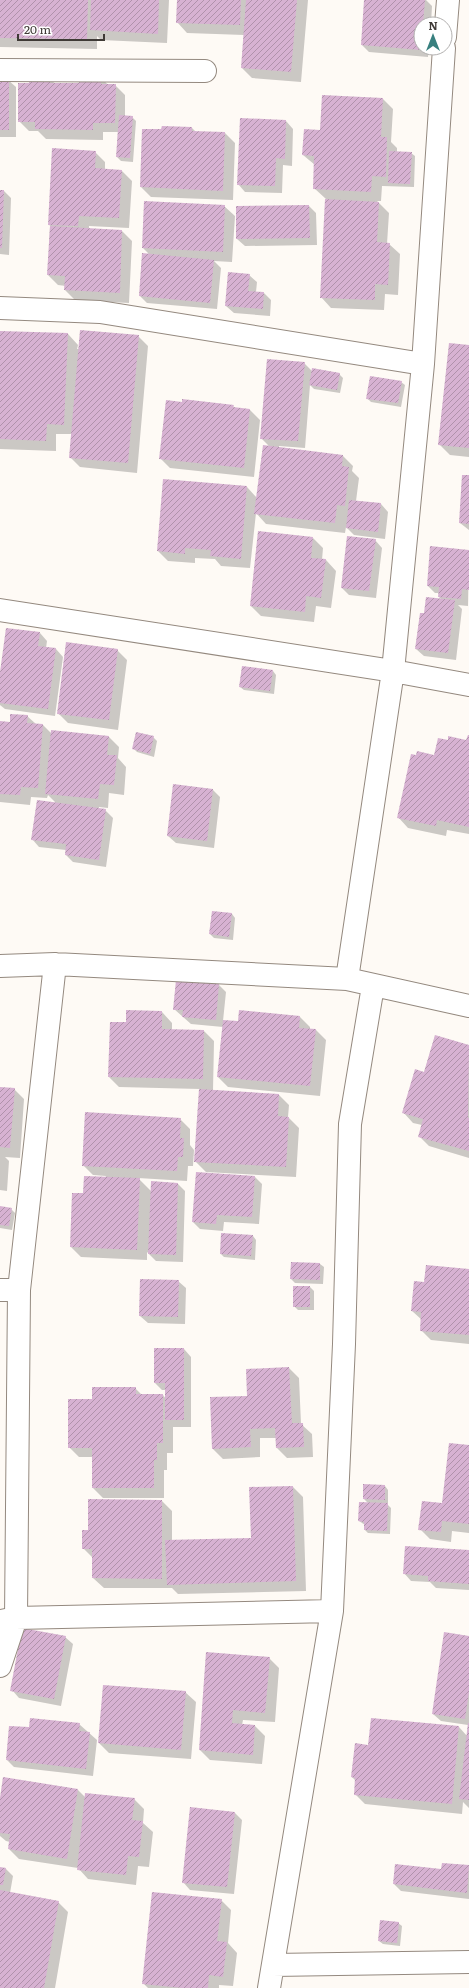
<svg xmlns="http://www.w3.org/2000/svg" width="469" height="1988" font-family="Literata,serif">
	<defs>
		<pattern id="building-hatch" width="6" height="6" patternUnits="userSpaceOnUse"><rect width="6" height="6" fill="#d7b2d2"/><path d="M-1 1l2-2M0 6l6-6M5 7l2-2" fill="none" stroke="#b092ab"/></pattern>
	</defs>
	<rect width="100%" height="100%" fill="#fefaf5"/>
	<!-- shadow -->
	<path fill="#0003" d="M0 0H169L167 43 101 40 97 36V49L0 47Z
		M178 0H308L301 82 252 78 242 68 244 35 187 33 177 22Z
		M365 0H426L432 6 431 24H421V48H429L428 57 369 52 362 45Z
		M101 77 108 85H115L125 95V117H132L136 121 133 162 121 161 117 157 118 132H103V140L46 139 38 131H29L19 121 30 84 50 78 55 84H80Z
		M0 80H8L16 87V137H0Z
		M383 99 393 109 391 142 397 148V152L411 153 415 156 414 187 382 186 381 201H377L389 213 387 244H389L400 254 398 295 385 294 384 310 331 308 321 297 326 199 314 188 315 165 303 155 321 131Z
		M241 119 286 121 293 129 292 166 283 165 282 193 245 192 238 184Z
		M192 128 196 132 225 133 235 143 233 200 151 197 141 187Z
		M95 152 105 162V170L122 171 132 181 129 228 89 226V229L122 231 132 241 129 303 75 300 65 290 66 286 58 285 48 275 50 226 49 224Z
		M0 191H4L11 198 9 255 0 254Z
		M224 206 235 216 232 262 214 261 221 268 217 309 147 303 140 296 150 255 143 248Z
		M309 206 316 213 317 245 245 246 237 239Z
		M249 275 257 282 256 292 264 293 271 300 270 316 234 313 226 306Z
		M0 332 68 334 78 345 77 349 138 336 148 346 137 473 80 467 70 457 72 434H56V451L0 449Z
		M469 346V457L450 455 440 445Z
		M304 363 312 371 339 374 343 378 340 393 314 389 310 385 305 448 279 446V448L343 456 353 466 352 471 359 478 356 501 381 504 388 512 385 539 354 535 346 527 345 533 266 524 256 513 250 568 221 566 215 559 195 558V563L168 561 158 551 247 487 257 498 270 447 261 438Z
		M401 382 405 385 401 407 371 402 367 398Z
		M183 403 233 406 236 409 250 410 260 420 254 477 170 468 160 458Z
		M469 476V530L460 523Z
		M313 538 323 548 322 560H326L336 571 331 608 316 606 314 622 261 616 251 606Z
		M375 540 382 548 376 598 349 595 342 588Z
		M469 551 468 606 458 605 462 609 456 660 424 656 416 649 425 614 442 600 439 597V593H435L428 586Z
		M40 633 47 641 46 648 56 649 63 657 55 716 5 709 0 705V680Z
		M117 650 127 660 118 730 68 723 58 713Z
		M273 671 276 675 274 694 244 690 240 687Z
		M27 716 36 724 43 725 52 734 109 737 119 747 118 758 126 767 124 795 109 793 108 808 99 807V809L105 810 113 818 106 867 73 862 66 855V850L39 847 32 839 56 803 48 795 47 798 31 797 30 805 0 802V722L11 723Z
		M469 736V834L447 830 446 836 408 828 398 817 435 756 448 741H467Z
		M153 737 157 741 154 757 137 752 133 748Z
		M174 785 213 790 220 797 214 848 176 843 168 836Z
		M232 914 235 918 233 940 214 938 210 934Z
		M219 985 226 992 223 1021 239 1023 300 1017 310 1027V1030H316L326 1040 320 1096 228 1087 218 1077 223 1027 191 1024 174 1009Z
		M127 1012H162L172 1023V1030L204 1031 214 1041 213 1091 279 1095 289 1105 288 1117 299 1128 296 1177 206 1172 195 1161 200 1089 119 1087 109 1077 127 1023Z
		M435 1036 469 1046V1158L429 1146 419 1136 422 1125 413 1123 403 1112 424 1073Z
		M0 1088 14 1089 24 1099 20 1158 5 1157 9 1161 7 1191 0 1190Z
		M180 1119 190 1129V1145L194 1150 193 1166H188L187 1181 138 1178 151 1191 178 1184 185 1191 183 1262 156 1261 147 1252V1260L81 1257 71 1247 84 1194 105 1178 106 1176 93 1175 83 1165Z
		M255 1177 262 1184 259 1224 224 1222 223 1231 200 1229 193 1222Z
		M0 1207 11 1209 15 1213 12 1230 0 1228Z
		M253 1236 256 1240 255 1260 224 1257 221 1254Z
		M320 1264 324 1267 323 1284 295 1283 291 1279Z
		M469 1270V1344L431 1340 421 1330 422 1320 412 1311 425 1283Z
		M178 1281 186 1288 185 1324 148 1323 140 1316Z
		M310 1287 314 1291V1310H298L294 1306Z
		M184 1349 191 1357V1427H173V1453H167V1470H164V1498H103L93 1488V1457H79L69 1447 93 1400 135 1388 142 1395H163L166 1399V1390H162L155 1383Z
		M289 1368 299 1378 301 1424 312 1434 313 1457 287 1458 277 1448 276 1438H260V1457L223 1459 213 1449 248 1397Z
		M469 1446V1533L452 1531 451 1542 430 1539 420 1529 443 1504Z
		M385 1486 388 1490V1503H386L391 1508 390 1534 368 1533 365 1530V1525L359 1521 369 1504 364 1499Z
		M293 1487 303 1497 306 1591 178 1594 172 1588H104L93 1578V1558L83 1548 89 1531V1500L162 1501 172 1511V1541L252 1539Z
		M469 1551V1590L436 1588 430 1582 411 1581 404 1573Z
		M65 1637 73 1644 61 1706 19 1698 12 1690Z
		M469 1637V1808L463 1802 462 1814 365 1804 355 1794 356 1781 352 1777 369 1746 372 1719 459 1727 467 1736 468 1725 441 1721 433 1714Z
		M269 1658 279 1668 275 1722 243 1720 242 1725 255 1726 265 1736 262 1764 210 1760 200 1750Z
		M185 1692 196 1702 191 1759 109 1753 99 1743Z
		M79 1724 97 1740 93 1776 14 1767 7 1760 30 1729Z
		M78 1790 85 1797 134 1799 144 1809 143 1823 153 1832 149 1867 138 1866 136 1885 88 1879 78 1868 19 1859 9 1849 10 1842 6 1841 0 1836V1804Z
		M191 1808 235 1813 242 1820 234 1894 190 1890 183 1882Z
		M443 1864 469 1866V1899L401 1891 394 1884 442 1870Z
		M0 1868 6 1869 13 1876 10 1893 58 1902 68 1912 55 1988H0Z
		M221 1900 231 1910 228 1943 237 1953 233 1986 219 1985V1988H148L144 1984Z
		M398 1923 402 1926 400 1946 383 1944 379 1941Z"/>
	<!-- building -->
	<path fill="url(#building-hatch)" d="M0 0H88L87 39 0 38Z
		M91 0H159L158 34 90 30Z
		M177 0H241L240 25 176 23Z
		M246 0H297L291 72 241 68Z
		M364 0H425L423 24H421V50L361 45Z
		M79 76H101V84H116L115 123H93V130L35 129V122H18V83H29V77H50V83H79Z
		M0 79H9V130H0Z
		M322 95 383 98 381 137H387L386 177 372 176 371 192 313 189 314 156 302 155 304 129 320 130Z
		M119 115 133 116 130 158 116 157Z
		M240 118 286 120 285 159 276 158 275 186 237 185Z
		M162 126 192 127V131L225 132 223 191 140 187 142 129H161Z
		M52 148 96 151 95 168 122 170 119 218 79 216 78 226 48 225Z
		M389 151 412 152 410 184 388 183Z
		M0 190H4L2 248H0Z
		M325 199 379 202 377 242 390 243 388 285 375 284V300L320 298Z
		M144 201 225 205 223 252 142 248Z
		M309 205 310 238 236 239V206Z
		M50 226 122 230 120 293 64 290 65 276 47 275Z
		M142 253 214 260 210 303 139 296Z
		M228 272 250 274 248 291 264 292 263 309 225 306Z
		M80 330 139 335 128 463 69 458Z
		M0 331 68 333 64 425 47 424 46 441 0 439Z
		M449 343 469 345V448L438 445Z
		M267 359 305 362 298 441 260 439Z
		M312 368 340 373 337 390 309 385Z
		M370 376 402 381 398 403 366 399Z
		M182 399 234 405 233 407 250 409 244 468 159 459 166 400 182 402Z
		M263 445 343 455 342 466 349 467 345 506 337 505 335 523 254 514Z
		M462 475H469V524L459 523Z
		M163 479 247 486 241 559 210 556 211 550 185 548V554L157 551Z
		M349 500 381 503 378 532 346 528Z
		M258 531 313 537 311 558 326 559 321 598 306 596 305 612 250 606Z
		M347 536 376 539 369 591 341 588Z
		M430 546 469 550V590L462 589 461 599 438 597 439 587 427 586Z
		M426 597 455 600 448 653 415 649 420 613H424Z
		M6 628 40 632 38 646 56 648 48 709 0 703V672Z
		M66 642 118 649 109 720 57 714Z
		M242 666 273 670 270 691 239 687Z
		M10 714 28 715 27 723 43 724 38 788 21 787 20 795 0 794V721L10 722Z
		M51 730 109 736 107 755H117L114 785 100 784 98 799 45 794Z
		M136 732 154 736 150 754 132 749Z
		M468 735H469V827L437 820 436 826 397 818 411 754 416 755 417 751 434 755 438 738 448 740V736L466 740Z
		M173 784 213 789 207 841 167 836Z
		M37 800 106 809 99 860 65 855 66 844 31 840Z
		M212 911 232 913 229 937 209 934Z
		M176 980 219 984 216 1020 182 1017 183 1010H173Z
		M126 1010 162 1011V1029L204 1030 203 1079 108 1077 110 1022H126Z
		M239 1010 300 1016 299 1028 316 1029 310 1086 217 1077 223 1020 238 1021Z
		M435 1035 469 1045 468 1118H469V1151L418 1137 423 1119 402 1113 415 1069 424 1072Z
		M0 1087 15 1088 10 1148 0 1147Z
		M199 1089 279 1094 278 1116 289 1117 286 1167 194 1162Z
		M85 1112 181 1118 180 1138H184L183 1157H178L177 1171 82 1166Z
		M196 1172 255 1176 252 1217 217 1215 216 1224 192 1222Z
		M84 1176 140 1178 137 1250 70 1247 72 1193H83Z
		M151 1181 178 1183 176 1255 148 1254Z
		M0 1206 12 1208 9 1226 0 1225Z
		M221 1233 253 1235 251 1256 220 1254Z
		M291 1262 320 1263V1280L290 1279Z
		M426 1265 469 1269V1335L420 1331 421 1312 411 1311 414 1281 424 1282Z
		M140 1279 179 1280 178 1317 139 1316Z
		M293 1286H310V1307H293Z
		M154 1348H184V1420H165V1383H154Z
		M289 1367 292 1423H303L304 1447 276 1448 275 1428 250 1429 251 1447 212 1449 210 1397 247 1396 246 1369Z
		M92 1387H136V1394H163V1443H157V1460H154V1488H92V1448H68V1399H92Z
		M449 1443 469 1445V1524L442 1521 441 1532 418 1530 422 1501 442 1503Z
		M363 1484 385 1485V1500L363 1499Z
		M293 1486 296 1581 167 1585 165 1540 251 1538 249 1487Z
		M88 1499 162 1500V1579L92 1578V1549H82V1530H88Z
		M359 1502 388 1503 387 1531 364 1530V1522L358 1521Z
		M405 1546 469 1550V1584L428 1581V1576L403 1574Z
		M22 1628 66 1636 54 1699 10 1691Z
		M444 1632 469 1636V1692L465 1719 432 1714Z
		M206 1652 270 1657 265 1713 233 1710 232 1723 255 1725 253 1755 199 1750Z
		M103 1685 186 1691 181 1750 98 1743Z
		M30 1718 80 1723 79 1731 90 1732 86 1769 6 1760 9 1726 29 1727Z
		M371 1718 459 1726 452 1804 354 1795 355 1778 351 1777 355 1743 368 1745Z
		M468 1723H469V1800L459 1799Z
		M3 1777 78 1789 67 1859 8 1849 10 1834 0 1833V1798Z
		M85 1793 135 1798 132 1820 143 1821 139 1857 128 1856 126 1875 77 1870Z
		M190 1807 235 1812 227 1887 182 1883Z
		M442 1863 469 1865 467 1893 393 1884 395 1864 441 1869Z
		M0 1867 6 1868 3 1885H0Z
		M0 1890 59 1901 44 1988H0Z
		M152 1892 222 1899 217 1941 227 1942 223 1977 209 1975 208 1988H183L142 1984Z
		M380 1920 399 1922 397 1943 378 1941Z"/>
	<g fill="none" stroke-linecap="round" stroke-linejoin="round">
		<defs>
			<path id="minor" d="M445 37 448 0
				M0 70 205 71
				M0 308 100 312 423 364
				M0 610 393 671 469 685
				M0 966 55 964 347 979 469 1006
				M347 979 393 671 423 364 444 48
				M0 1290H19
				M1 1621 16 1618 332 1611
				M0 1666 16 1618 19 1290 55 964
				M273 1965 469 1962
				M269 1988 332 1611 344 1344 350 1124 373 986"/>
		</defs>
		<!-- minor casing -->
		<use href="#minor" stroke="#94897f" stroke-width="24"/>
		<!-- minor -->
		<use href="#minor" stroke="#fff" stroke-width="22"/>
	</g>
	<!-- north arrow -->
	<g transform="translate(433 36)"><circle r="19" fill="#ffffff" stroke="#b2b0af"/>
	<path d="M0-3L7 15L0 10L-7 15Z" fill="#38807f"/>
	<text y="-6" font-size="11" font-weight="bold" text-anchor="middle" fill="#3f3a36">N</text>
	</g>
	<!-- scale -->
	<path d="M18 34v6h86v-6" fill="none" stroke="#3f3a36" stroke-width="2"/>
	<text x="24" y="34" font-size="12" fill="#3f3a36" stroke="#ffffff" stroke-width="3" paint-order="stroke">20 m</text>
</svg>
